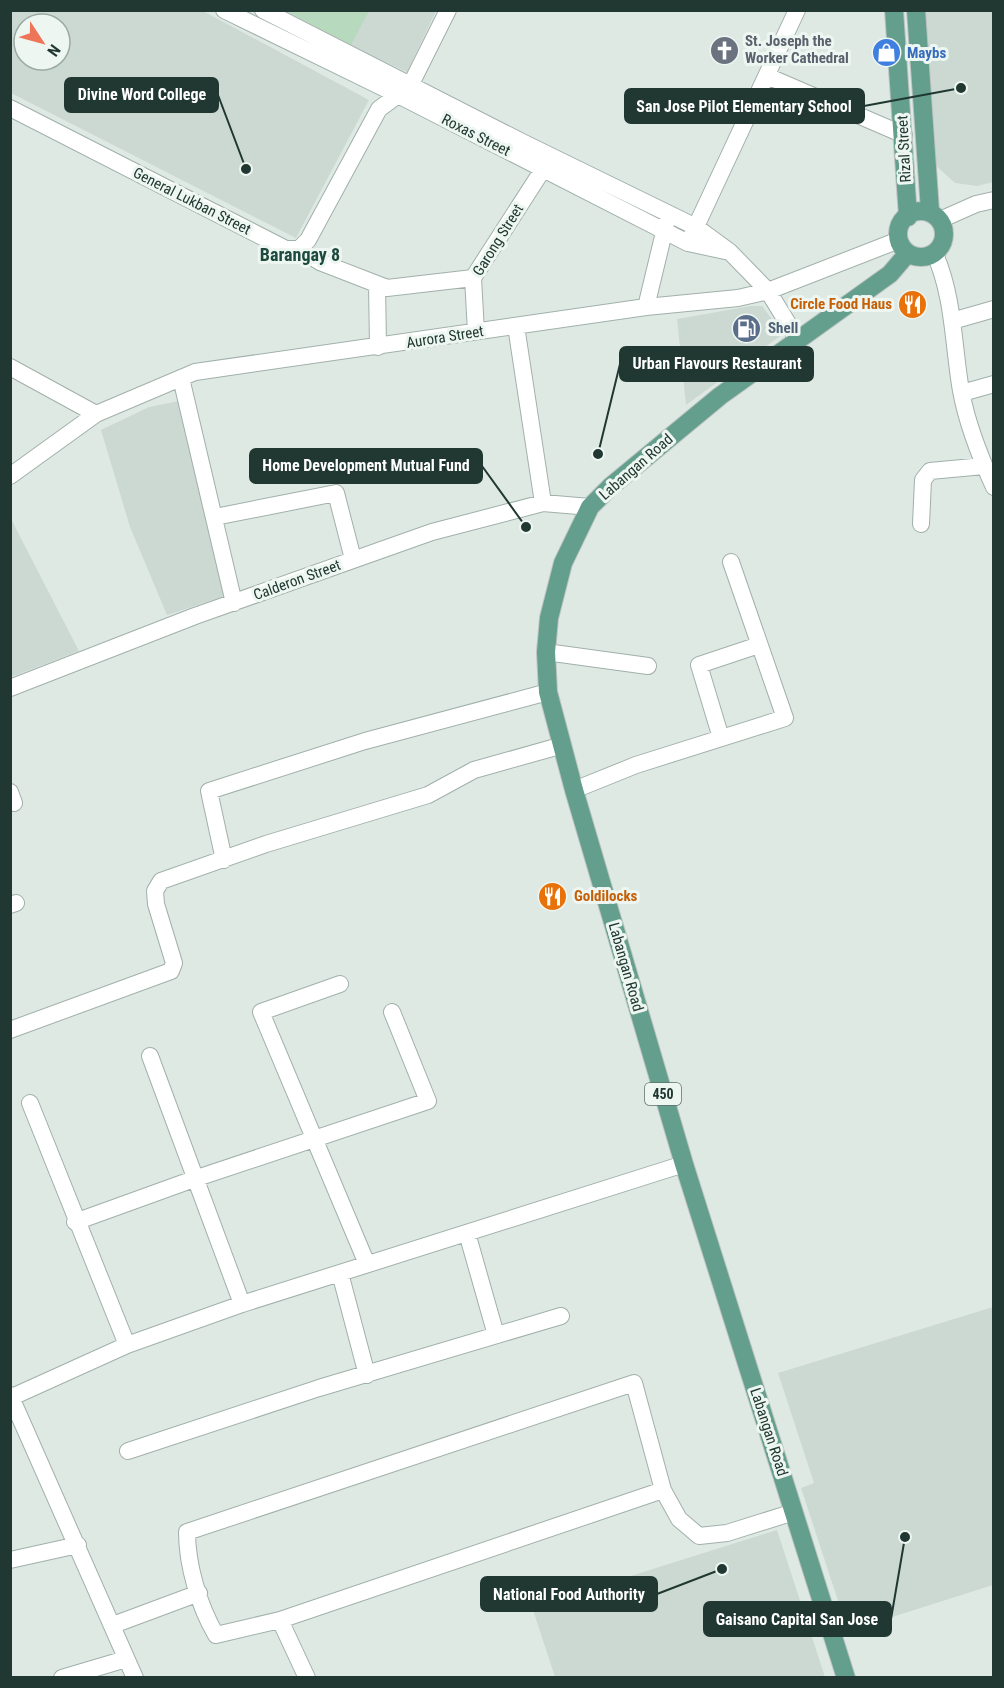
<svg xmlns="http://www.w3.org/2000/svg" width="1004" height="1688" font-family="'Roboto Condensed',sans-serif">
	<rect width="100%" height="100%" fill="#dee9e4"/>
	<!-- built -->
	<path fill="#ccd9d3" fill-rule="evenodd" d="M10 11H203L369 100 296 238 11 93ZM24 24H60V60H24Z
		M274 11H436L407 72Z
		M922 11H993V182L977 186 955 183 935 165Z
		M751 306H762L783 334 686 405 677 319Z
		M179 401 225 596 167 615 130 527 101 430 149 407Z
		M10 517 79 651 11 677H10Z
		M993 1307V1585L848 1631 801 1488 814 1483 778 1373Z
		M777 1530 825 1677H555L532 1607Z"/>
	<!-- green -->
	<path fill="#b7dabf" d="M286 11H369L351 45Z"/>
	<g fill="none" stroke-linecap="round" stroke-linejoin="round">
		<defs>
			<path id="minor" d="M224 10 398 95 688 243 725 251
				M263 10 524 143 696 227 730 252 768 291 798 340
				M767 76 904 135
				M10 108 286 249H299L308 240 379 109 410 86 448 10
				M940 220 976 204 994 200
				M692 235 797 10
				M299 249 320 262 387 288 473 278
				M934 252C954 296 953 345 961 391 967 423 980 457 994 487
				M377 284 378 347
				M646 307 666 224
				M952 321 994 309
				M516 326 543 503
				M476 332 473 278 549 160
				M10 367 96 414
				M181 378 234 603
				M962 393 994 384
				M10 476 96 414 195 372 646 307 738 298 768 291 899 240
				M215 517 336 493 353 559
				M921 524 923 480 930 471 984 466
				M546 652 648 666
				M10 688 195 616 432 532 543 503 590 507
				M721 738 699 665 759 645
				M574 790 636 765 785 718 731 562
				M10 792 14 803
				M224 860 209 791 365 741 548 692
				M10 905 16 903
				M340 984 261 1012 367 1264
				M10 1030 171 971 174 963 156 904 155 891 161 881 266 844 428 795 474 770 563 745
				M150 1056 242 1304
				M30 1103 127 1345
				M75 1222 194 1179 428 1101 392 1012
				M467 1233 496 1335
				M340 1273 367 1375
				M10 1395 135 1678
				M12 1397 127 1345 242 1304 684 1164
				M128 1451 319 1388 561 1316
				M663 1490 280 1620 216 1635C199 1606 187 1565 187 1532L634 1383 663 1490 679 1519 699 1536 727 1533 794 1512
				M10 1560 78 1545
				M280 1620 307 1678
				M113 1625 199 1593
				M62 1678 126 1659"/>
			<path id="major" d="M894 10 908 217
				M916 10 930 211
				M898 234a23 23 0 1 1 46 0a23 23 0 1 1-46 0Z
				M846 1678 684 1164 574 790 548 692 546 652 549 618 563 563 590 507 610 487 720 396 890 274 908 253"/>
		</defs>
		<!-- minor casing -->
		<use href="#minor" stroke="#a1b0ab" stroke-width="18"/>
		<!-- major casing -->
		<use href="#major" stroke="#bcc3c1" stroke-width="20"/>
		<!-- minor -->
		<use href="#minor" stroke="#fff" stroke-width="16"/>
		<!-- major -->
		<use href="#major" stroke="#649e8c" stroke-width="18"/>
	</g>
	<!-- icons -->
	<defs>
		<symbol id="church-disc" viewBox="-11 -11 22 22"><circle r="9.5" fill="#6b7280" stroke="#eef6f2"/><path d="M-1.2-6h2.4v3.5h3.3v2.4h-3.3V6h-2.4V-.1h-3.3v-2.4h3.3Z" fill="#fff"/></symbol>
		<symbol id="shop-disc" viewBox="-11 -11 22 22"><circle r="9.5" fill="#3f7fe0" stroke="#eef6f2"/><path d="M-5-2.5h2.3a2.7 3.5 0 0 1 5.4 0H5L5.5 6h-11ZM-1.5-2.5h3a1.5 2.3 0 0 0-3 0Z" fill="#fff"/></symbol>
		<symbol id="restaurant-disc" viewBox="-11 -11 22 22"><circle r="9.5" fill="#e8710a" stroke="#eef6f2"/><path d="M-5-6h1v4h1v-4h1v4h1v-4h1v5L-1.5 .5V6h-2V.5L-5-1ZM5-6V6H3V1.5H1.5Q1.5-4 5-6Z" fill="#fff"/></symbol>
		<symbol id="fuel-disc" viewBox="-11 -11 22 22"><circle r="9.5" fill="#5c6f8a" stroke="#eef6f2"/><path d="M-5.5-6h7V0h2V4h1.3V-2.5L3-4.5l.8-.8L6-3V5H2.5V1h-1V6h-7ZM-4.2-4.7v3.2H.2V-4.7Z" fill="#fff"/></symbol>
	</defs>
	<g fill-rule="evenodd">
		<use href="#church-disc" x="708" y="34" width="33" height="33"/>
		<use href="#shop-disc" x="870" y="36" width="33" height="33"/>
		<use href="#restaurant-disc" x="896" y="288" width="33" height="33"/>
		<use href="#fuel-disc" x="730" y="312" width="33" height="33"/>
		<use href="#restaurant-disc" x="536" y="880" width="33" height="33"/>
	</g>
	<g text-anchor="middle" stroke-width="6" stroke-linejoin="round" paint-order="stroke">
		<!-- shield labels -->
		<rect fill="#eef6f2" stroke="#5e716b" stroke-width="1.5" x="645" y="1083" width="36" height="22" rx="4.5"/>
		<g font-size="14" font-weight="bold" fill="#203831">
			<text x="663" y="1099">450</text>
		</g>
		<!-- worship labels -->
		<g font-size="15" font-weight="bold" fill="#5b616d" stroke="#eef6f2" text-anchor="start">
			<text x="745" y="46">St. Joseph the<tspan x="745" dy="17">Worker Cathedral</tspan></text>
		</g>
		<!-- shop labels -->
		<g font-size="15" font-weight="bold" fill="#366cbe" stroke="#eef6f2" text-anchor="start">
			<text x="907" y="58">Maybs</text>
		</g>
		<!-- street labels -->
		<g font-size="15" fill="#203831" stroke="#eef6f2">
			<text transform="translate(476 135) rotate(27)" y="5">Roxas Street</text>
			<text transform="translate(904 149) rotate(-93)" y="5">Rizal Street</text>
			<text transform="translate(192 201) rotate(27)" y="5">General Lukban Street</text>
			<text transform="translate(498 240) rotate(-58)" y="5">Garong Street</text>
			<text transform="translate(445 337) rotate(-9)" y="5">Aurora Street</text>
			<text transform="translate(636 467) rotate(-41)" y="5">Labangan Road</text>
			<text transform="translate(297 580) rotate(-20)" y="5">Calderon Street</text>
			<text transform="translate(626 967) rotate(74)" y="5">Labangan Road</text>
			<text transform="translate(769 1432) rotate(72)" y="5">Labangan Road</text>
		</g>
		<!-- food labels -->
		<g font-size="15" font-weight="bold" fill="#c56008" stroke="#eef6f2" text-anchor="end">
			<text x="892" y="309">Circle Food Haus</text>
			<text x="574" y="901" text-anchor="start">Goldilocks</text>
		</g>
		<!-- service labels -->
		<g font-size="15" font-weight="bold" fill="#4e5e75" stroke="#eef6f2" text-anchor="start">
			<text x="768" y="333">Shell</text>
		</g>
		<!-- quarter labels -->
		<g font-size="18" font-weight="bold" fill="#1d4a3d" stroke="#eef6f2">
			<text x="300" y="261">Barangay 8</text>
		</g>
	</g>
	<!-- callouts -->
	<path fill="none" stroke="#203831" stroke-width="2" d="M246 169L218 95M961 88L864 106M598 454L620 364M526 527L482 466M722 1569L657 1594M905 1537L891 1619"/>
	<g fill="#203831" stroke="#eef6f2" stroke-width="2">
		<circle cx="246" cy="169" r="6"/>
		<circle cx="961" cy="88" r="6"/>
		<circle cx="598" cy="454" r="6"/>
		<circle cx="526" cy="527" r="6"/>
		<circle cx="722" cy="1569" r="6"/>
		<circle cx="905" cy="1537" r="6"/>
	</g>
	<g fill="#203831" stroke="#203831" stroke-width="2">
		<rect x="65" y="78" width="153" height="34" rx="6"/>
		<rect x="625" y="89" width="239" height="34" rx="6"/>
		<rect x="620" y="347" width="193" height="34" rx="6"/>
		<rect x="250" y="449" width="232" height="34" rx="6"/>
		<rect x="481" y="1577" width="176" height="34" rx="6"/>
		<rect x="704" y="1602" width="187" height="34" rx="6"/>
	</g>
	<g font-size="16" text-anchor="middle" font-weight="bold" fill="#fff">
		<text x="142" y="100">Divine Word College</text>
		<text x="744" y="112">San Jose Pilot Elementary School</text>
		<text x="717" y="369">Urban Flavours Restaurant</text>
		<text x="366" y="471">Home Development Mutual Fund</text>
		<text x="569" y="1600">National Food Authority</text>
		<text x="797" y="1625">Gaisano Capital San Jose</text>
	</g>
	<!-- border -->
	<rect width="1004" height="1688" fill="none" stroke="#203831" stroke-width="24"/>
	<!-- north arrow -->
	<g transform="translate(42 42) rotate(126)"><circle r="28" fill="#eef6f2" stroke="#9caaa5" stroke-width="1.5"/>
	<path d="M0-4.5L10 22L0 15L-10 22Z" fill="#ee7557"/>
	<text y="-9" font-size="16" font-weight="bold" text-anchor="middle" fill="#203831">N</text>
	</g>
</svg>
